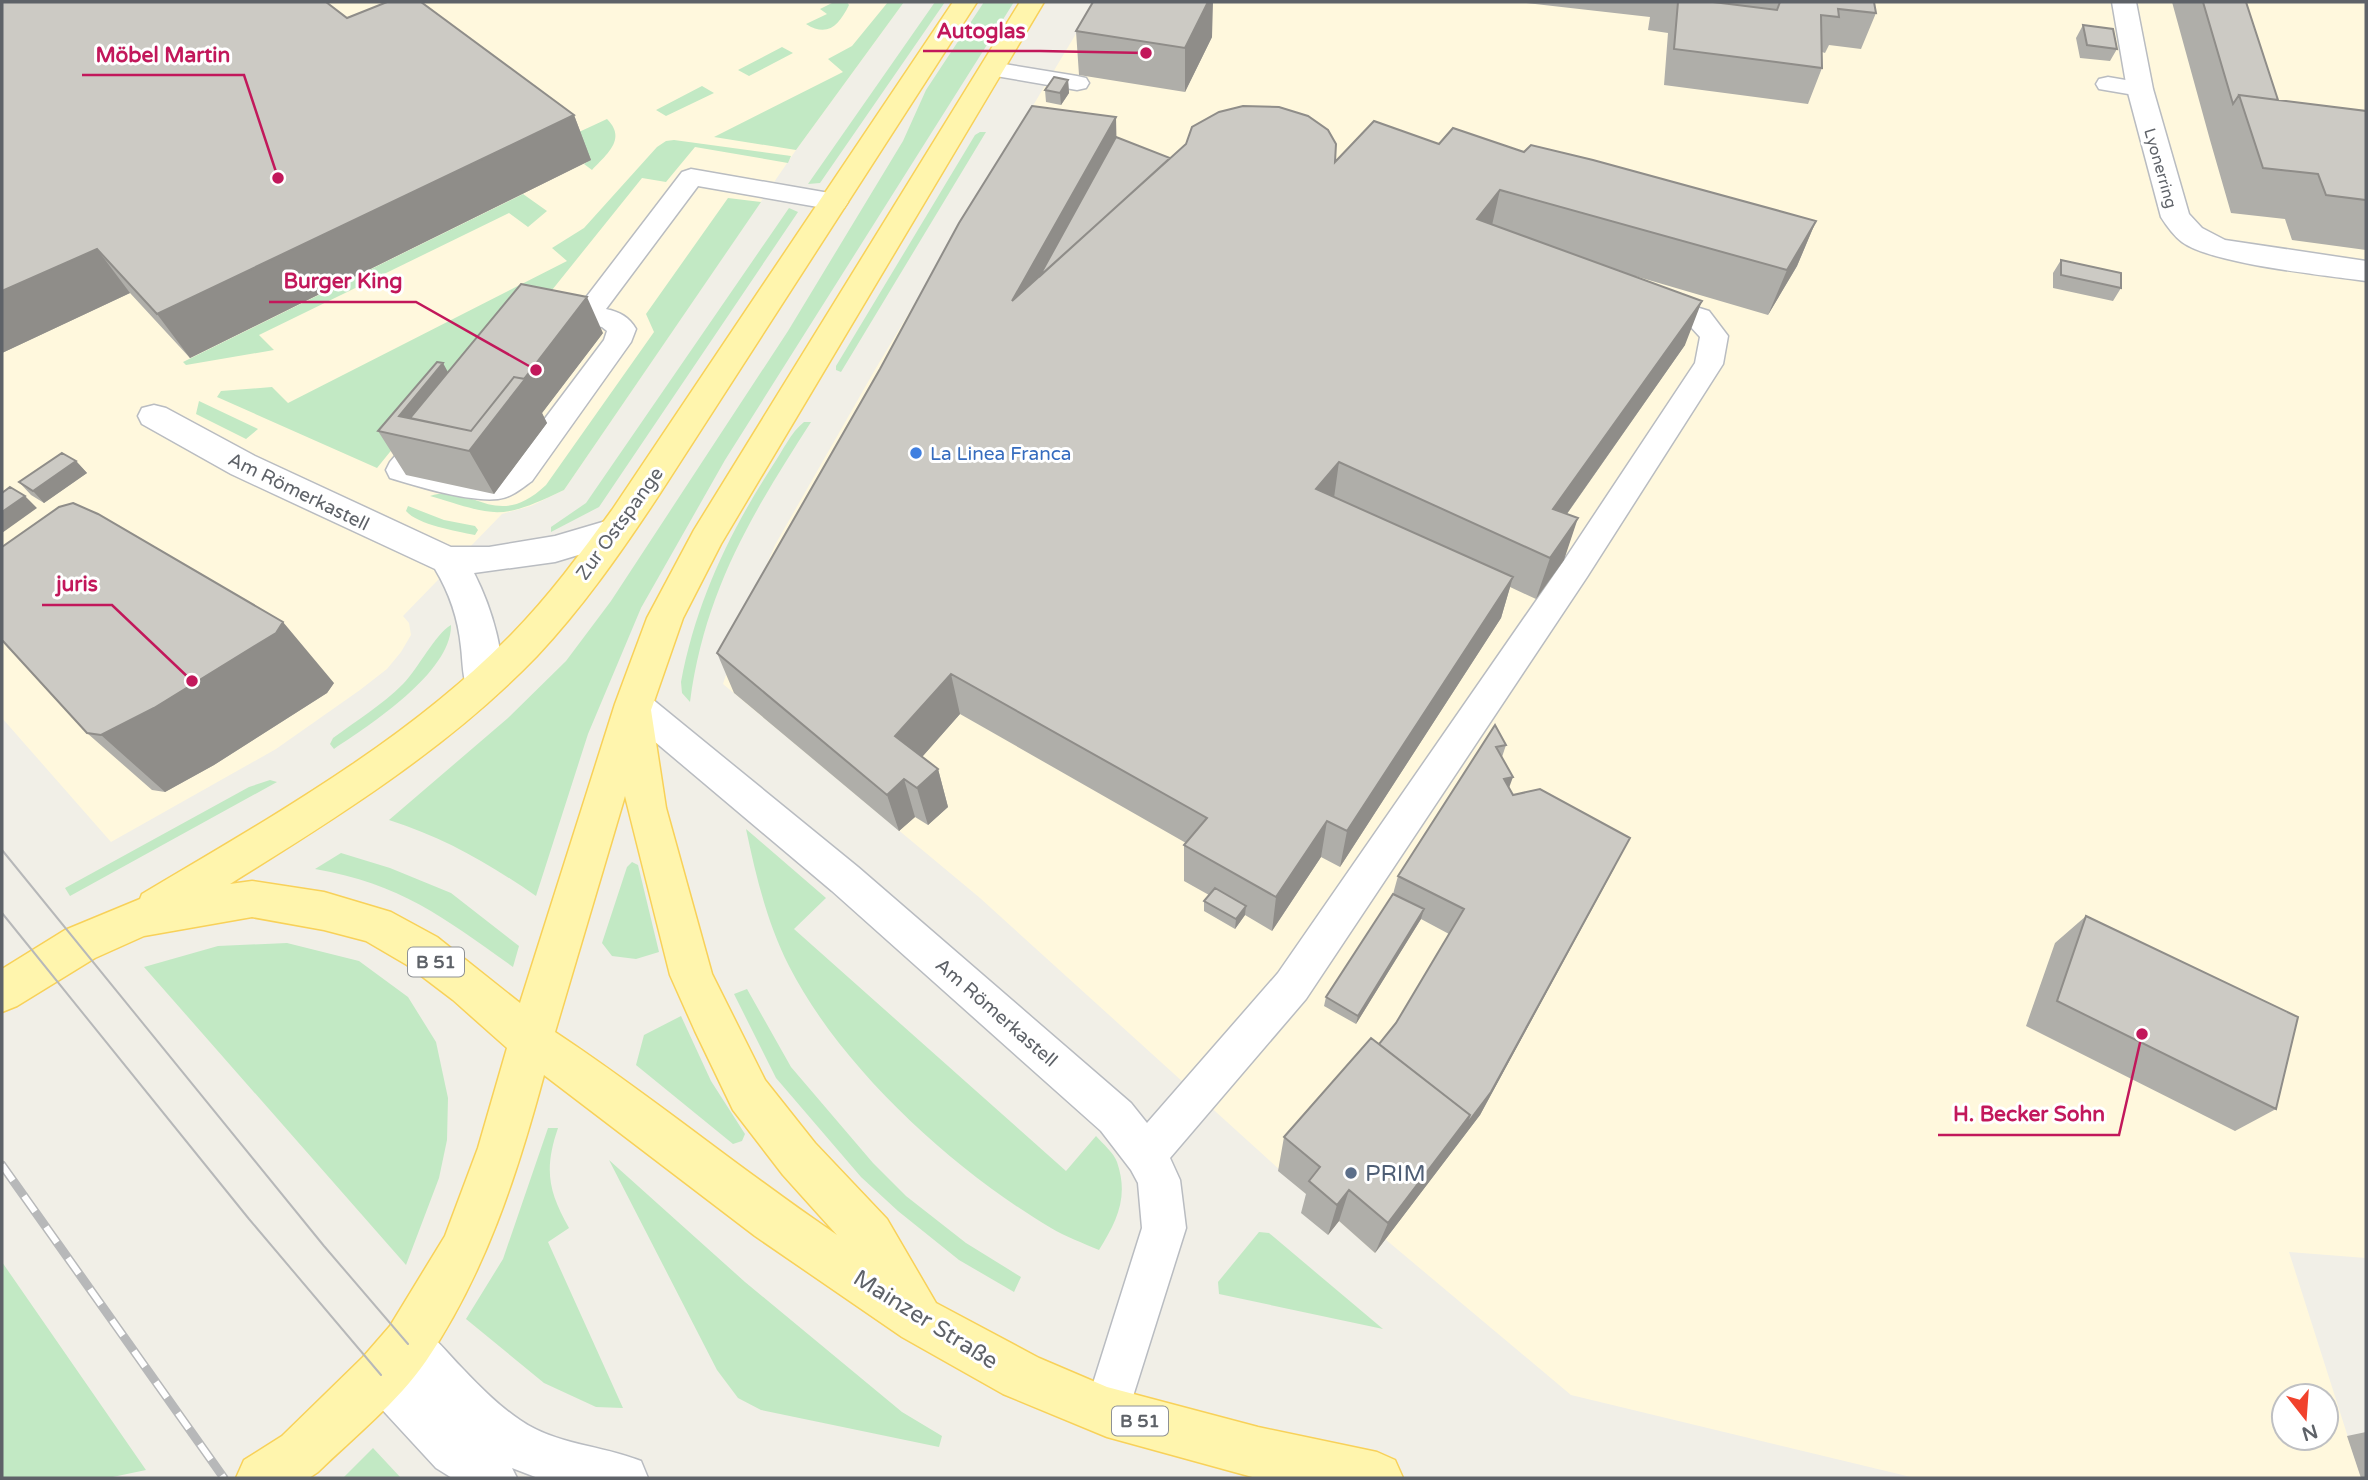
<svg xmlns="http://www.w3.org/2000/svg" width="2368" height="1480" font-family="'Varela Round',sans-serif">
	<rect width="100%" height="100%" fill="#f1efe7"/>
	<!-- commercial -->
	<path fill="#fff8dd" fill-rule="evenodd" d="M2 2H904L796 150 564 490 531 506 502 514 403 616 409 623 411 635 401 652 387 669 360 690 276 749 111 842 2 718Z
		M1095 2H2366V1258L2289 1252 2361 1478H1915L1571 1395 1385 1239 1375 1253 1339 1221 1328 1235 1312 1199 980 898 723 684 749 606 775 545 876 368ZM2284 1396H2326V1438H2284Z"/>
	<!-- green -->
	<path fill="#c2e9c4" d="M834 2H847L849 5C839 25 828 38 806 24L827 14 820 9Z
		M888 2H904L796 150 714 137 843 72 828 59 852 46Z
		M935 2H945L820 183 808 184Z
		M984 2H1014L725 460 641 608 588 734 536 896C488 863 445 838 389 820L508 718 566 661 611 601 788 331 903 141 926 90Z
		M782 47 793 53 749 76 738 70Z
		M702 86 714 93 666 116 656 110Z
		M607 119C627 139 607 154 592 170L584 164 590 160 579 132Z
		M980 132H986L841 372 836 370V366L975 135Z
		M674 140 791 156 788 163 695 147 666 182 642 178 540 305 469 354 377 468 217 397 221 391 272 387 288 403 567 261 552 248 584 228 657 147 666 141Z
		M523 194 547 211 528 227 509 213 259 335 274 350 186 365 183 362Z
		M728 198 761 202 564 490C499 521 497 516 430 496 473 482 495 533 546 485L654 332 646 314Z
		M789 208 798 212 599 507 551 532V527L586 503Z
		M199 401 258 429 246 439 196 414Z
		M804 422H811C752 514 705 590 690 702L682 693 681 682C696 602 729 533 773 465 782 452 791 432 804 422Z
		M408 506 444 520 475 526 478 530 475 535C456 531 418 525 406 511Z
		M451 625C452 672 370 725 334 749L330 744 333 738C356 721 382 705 403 684 418 669 435 634 451 625Z
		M270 780 277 782 70 896 65 888 249 787Z
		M746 829 826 898 794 929 1066 1171 1096 1136C1103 1144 1114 1153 1117 1162 1129 1197 1117 1221 1099 1250 1083 1243 1066 1237 1051 1228 953 1170 841 1068 789 966 767 923 756 876 746 829Z
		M341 853 390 868 451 893 519 946 513 967C444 918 402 884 315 869Z
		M632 862 638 865 659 952 636 959 612 956 602 943 627 867Z
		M287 943 359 961 408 997 436 1042 448 1098 447 1140 439 1178 406 1265 144 967 218 946Z
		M747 989 791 1067 873 1163 906 1196 966 1243 1021 1277 1014 1292 959 1260 898 1211 861 1177 776 1078 734 994Z
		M681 1016 711 1081 745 1134 742 1141 733 1144 636 1065 644 1035Z
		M548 1128H558C544 1169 548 1191 569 1228L548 1242 623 1408 596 1407 544 1383 466 1319 503 1259Z
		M609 1160 745 1282 902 1412 942 1436 939 1447 761 1410 738 1398 717 1370Z
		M1259 1232 1269 1233 1383 1329 1219 1294 1218 1282Z
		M2 1262 146 1470 108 1478H2Z
		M373 1448 401 1478H343Z"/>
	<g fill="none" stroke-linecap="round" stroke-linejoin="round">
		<defs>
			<path id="service" d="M992 62 1077 76 1086 78 1089 83 1086 88 1077 90 984 74 980 69 984 64Z
				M2108 77 2149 84 2152 89 2149 94 2140 96 2099 89 2096 84 2099 79Z
				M691 169 835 194 844 196 848 202 844 208 835 210 698 186 606 309C620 312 629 317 636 329L631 342 532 481C522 488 511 498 498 499 468 502 420 487 390 478L386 470 390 462 512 318C535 296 551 299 581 304L682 172ZM553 317 602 327 607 331 604 340 510 465 493 477 474 476 423 464 532 332 544 319Z
				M1651 293 1709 311 1728 336 1723 364 1587 577 1306 999 1170 1158 1180 1180 1186 1228 1123 1428 1107 1435 1091 1428 1084 1412 1142 1228 1138 1183 1131 1170 1101 1131 832 891 622 714 617 704 622 694 634 690 646 694 858 867 1131 1103 1147 1123 1278 973 1565 559 1695 363 1700 337 1689 325 1641 308 1637 302 1641 296Z
				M408 1321C432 1331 446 1352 464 1370 481 1388 499 1406 520 1420 556 1445 601 1445 641 1461L648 1478H538L512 1468 517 1478H452L436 1468 365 1391 358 1375 365 1359 381 1352 390 1356 385 1344 392 1328Z"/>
			<path id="minor" d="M2112 2H2136L2153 89 2189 214 2202 228 2225 240 2366 261V281C2324 275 2212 264 2182 242 2174 236 2166 225 2161 217L2127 89Z
				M154 405 166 408 255 456 451 547H489L555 536 616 518 628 522 633 531 628 540 555 562 474 573C489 602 512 665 496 695L483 699 470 695C462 680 463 663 461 647 458 618 450 594 435 569L231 474 142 424 138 416 142 408Z"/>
			<path id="primary" d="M953 2H977L659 495C622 551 583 607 537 656 448 748 338 817 230 884L252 881 324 892 391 912 437 937 520 1003 615 704 647 618 694 530 1020 2H1044L721 544 683 618 651 710 666 808 712 974 765 1080 815 1143 887 1219 936 1303 1039 1358 1107 1387 1258 1427 1377 1452 1395 1460 1403 1478H1256L1107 1437 1003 1394 902 1337 755 1236 544 1075C517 1175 485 1274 426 1361 398 1402 354 1437 318 1472L309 1478H236L244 1460 282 1436 363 1357 390 1326 445 1236 478 1148 507 1048 453 1000 407 965 366 941 324 930 252 917 144 936 95 958 17 1006 2 1012V969L65 930 140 899 142 894C271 817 406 742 512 634 549 596 581 553 612 510ZM625 796 670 975 695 1031 733 1110 783 1175 837 1235C741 1170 652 1096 555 1032Z"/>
		</defs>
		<!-- service casing -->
		<use href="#service" stroke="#b9bcc1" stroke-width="3"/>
		<!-- minor casing -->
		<use href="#minor" stroke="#b9bcc1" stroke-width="3"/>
		<!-- primary casing -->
		<use href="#primary" stroke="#f8d159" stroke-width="3"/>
		<!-- service -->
		<use href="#service" fill="#fff" fill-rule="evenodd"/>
		<!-- minor -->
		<use href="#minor" fill="#fff" fill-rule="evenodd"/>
		<!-- primary -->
		<use href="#primary" fill="#fff5ad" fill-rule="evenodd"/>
		<!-- tram -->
		<path stroke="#b7b8b9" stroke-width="2" d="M2 850 324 1246 408 1344
			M2 913 249 1219 381 1375"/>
		<defs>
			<path id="rail" d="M2 1165 224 1478"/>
		</defs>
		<!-- rail casing -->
		<use href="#rail" stroke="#b7b8b9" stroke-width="9"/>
		<!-- rail -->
		<use href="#rail" stroke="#fff" stroke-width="6" stroke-dasharray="19" stroke-linecap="butt"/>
	</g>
	<!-- wall -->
	<path fill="#afaea9" d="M2 2 347 18 574 115 591 160 190 358 130 293 2 353Z
		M1518 2H1874L1876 13 1861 49 1829 45 1825 53 1822 52V68L1808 104 1664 85 1668 33 1648 30 1650 17Z
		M2172 2H2246L2278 100 2366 111V250L2292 240 2285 219 2231 213 2210 140Z
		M2083 25 2117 49 2110 61 2080 58 2076 38Z
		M1076 31 1212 37 1185 92 1079 75Z
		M1068 80 1069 93 1061 105 1046 102 1045 90Z
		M1116 137 1170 158 1335 162 1439 144 1524 152 1816 221 1797 266 1768 315 1635 276 1685 345 1567 514 1564 560 1536 599 1510 587 1501 618 1340 867 1321 857 1272 931 1245 915 1235 929 1204 911V901L1209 895 1184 881V845L1186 843 960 714 922 757 938 769 948 807 928 825 915 817 899 831 734 693 717 653Z
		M2061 260 2121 288 2113 301 2053 288V273Z
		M603 333 542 413 547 423 494 494 406 475 378 431 448 372Z
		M76 461 87 473 44 503 31 495 19 482Z
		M334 683 327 693 214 765 165 792 152 790 87 733Z
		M1495 725 1506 745 1502 757 1509 788 1513 795 1615 867 1480 1115 1375 1253 1339 1221 1328 1235 1301 1213 1306 1194 1278 1171 1284 1137 1379 1044 1396 1023 1449 934 1421 919 1356 1024 1324 1006 1326 997 1393 894 1398 876Z
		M2086 916 2276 1109 2235 1131 2026 1026 2055 943Z
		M2366 1432V1478H2361L2347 1436Z"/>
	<!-- shaded-wall -->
	<path fill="#8f8d89" d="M1208 2H1213L1212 37 1185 92V48Z
		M1068 80 1069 93 1061 105 1060 93Z
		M574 115 591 160 190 358 157 314Z
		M1116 117 1117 162 1048 291 1012 301Z
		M1500 190 1490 234 1477 219Z
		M1816 221 1797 266 1768 315 1787 270Z
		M97 249 130 293 2 353V291Z
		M587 297 603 333 542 413 547 423 494 494 469 451 476 439Z
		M1702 301 1685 345 1540 552 1553 509Z
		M443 363 467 407 405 424 399 416Z
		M76 461 87 473 44 503 33 491Z
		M1339 462 1333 505 1316 489Z
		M25 496 37 508 2 533V512Z
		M1578 518 1564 560 1536 599 1550 558Z
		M1513 577 1501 618 1340 867 1347 831Z
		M283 622 334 683 327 693 214 765 165 792 101 735Z
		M951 674 960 714 907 774 895 736Z
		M938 769 948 807 928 825 917 788Z
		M1513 777 1502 807 1504 779Z
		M904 779 915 817 899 831 887 795Z
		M1327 821 1321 857 1272 931 1276 897Z
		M1630 838 1480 1115 1375 1253 1388 1223 1470 1115Z
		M1246 906 1245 915 1235 929 1236 919Z
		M1424 909 1421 919 1356 1024 1358 1016Z
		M1349 1190 1339 1221 1328 1235 1337 1205Z"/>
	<!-- building -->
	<path fill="#cccac4" stroke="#8f8d89" stroke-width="2" d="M2 2H326L347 18 387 2H421L574 115 157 314 97 249 2 291Z
		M1093 2H1208L1185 48 1076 31Z
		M1678 2H1713L1777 10 1780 2H1874L1876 13 1838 9 1839 17 1821 15 1822 68 1674 49Z
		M2203 2H2246L2278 100 2239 95 2233 104Z
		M2083 25 2113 29 2117 49 2087 45Z
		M1054 77 1068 80 1060 93 1045 90Z
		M2239 95 2366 111V200L2326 195 2318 174 2263 168Z
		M1032 106 1116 117 1012 301 1186 144 1192 127 1219 112 1243 106 1279 107 1308 116 1328 130 1336 144 1335 162 1374 121 1439 144 1453 128 1524 152 1531 145 1593 160 1816 221 1787 270 1500 190 1477 219 1702 301 1553 509 1578 518 1550 558 1339 462 1316 489 1513 577 1347 831 1327 821 1276 897 1184 845 1207 818 951 674 895 736 938 769 917 788 904 779 887 795 717 653 880 369 959 223Z
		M1116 137 1170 158 1039 277Z
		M2061 260 2121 273V288L2061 275Z
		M521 284 587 297 524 379 514 377 471 431 410 418Z
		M437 362 443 363 399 416 471 431 514 377 525 379 469 451 378 431Z
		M62 453 76 461 33 491 19 482Z
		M10 487 25 496 2 512V493Z
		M73 503 98 514 283 622 276 633 154 708 101 735 87 733 2 640V547L59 507Z
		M1495 725 1506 745 1496 747 1513 777 1504 779 1513 795 1540 789 1630 838 1491 1092 1463 1129 1470 1115 1379 1044 1396 1023 1464 909 1398 876Z
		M1215 888 1246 906 1236 919 1204 901Z
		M1393 894 1424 909 1358 1016 1326 997Z
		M2086 916 2298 1017 2276 1109 2057 1001Z
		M1371 1038 1470 1115 1388 1223 1349 1190 1337 1205 1309 1181 1320 1167 1284 1137Z"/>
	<!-- markers -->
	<circle fill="#3f7fe0" stroke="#fff" stroke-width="2.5" cx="916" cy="453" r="7"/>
	<circle fill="#5c6f8a" stroke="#fff" stroke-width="2.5" cx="1351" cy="1173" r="7"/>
	<g text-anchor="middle" stroke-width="6" stroke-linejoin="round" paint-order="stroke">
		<!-- far-street labels -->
		<g font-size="16" fill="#5e6268" stroke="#fff">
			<text transform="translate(2161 168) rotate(74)" y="6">Lyonerring</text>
		</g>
		<!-- shield labels -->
		<g fill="#fff" stroke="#8e9195" stroke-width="2">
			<rect x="408" y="947.5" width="56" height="29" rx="5"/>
			<rect x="1112" y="1406.5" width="56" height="29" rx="5"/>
		</g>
		<g font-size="18" font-weight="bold" fill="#5e6268">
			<text x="436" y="968">B 51</text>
			<text x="1140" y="1427">B 51</text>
		</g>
		<!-- shop labels -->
		<g font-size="19" fill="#366cbe" stroke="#fff" text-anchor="start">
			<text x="930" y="460">La Linea Franca</text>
		</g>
		<!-- street labels -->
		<g font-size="19" fill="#5e6268" stroke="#fff">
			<text transform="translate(299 491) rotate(26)" y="7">Am Römerkastell</text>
			<text transform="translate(619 523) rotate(-54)" y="7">Zur Ostspange</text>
			<text transform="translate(997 1012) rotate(41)" y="7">Am Römerkastell</text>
		</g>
		<!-- near-service labels -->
		<g font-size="23" fill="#4e5e75" stroke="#fff" text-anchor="start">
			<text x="1365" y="1181">PRIM</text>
		</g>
		<!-- near-street labels -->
		<g font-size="23" fill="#5e6268" stroke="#fff">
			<text transform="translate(926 1319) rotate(32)" y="8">Mainzer Straße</text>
		</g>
	</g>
	<!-- callouts -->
	<path fill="none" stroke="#c2185b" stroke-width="2.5" d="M1146 53L1040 51H923M278 178L244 75H82M536 370L416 302H269M192 681L112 605H42M2142 1034L2119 1135H1938"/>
	<g fill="#c2185b" stroke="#fff" stroke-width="2.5">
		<circle cx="1146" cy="53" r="7"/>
		<circle cx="278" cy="178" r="7"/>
		<circle cx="536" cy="370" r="7"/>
		<circle cx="192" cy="681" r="7"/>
		<circle cx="2142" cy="1034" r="7"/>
	</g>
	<g font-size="21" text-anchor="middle" font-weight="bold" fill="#c2185b" stroke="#fff" stroke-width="6" stroke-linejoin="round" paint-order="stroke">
		<text x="981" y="38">Autoglas</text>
		<text x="163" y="62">Möbel Martin</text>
		<text x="343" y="288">Burger King</text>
		<text x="77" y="591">juris</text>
		<text x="2029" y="1121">H. Becker Sohn</text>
	</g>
	<!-- border -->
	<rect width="2368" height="1480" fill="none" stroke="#5e6268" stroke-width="7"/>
	<!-- north arrow -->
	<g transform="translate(2305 1417) rotate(163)"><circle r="33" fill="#ffffff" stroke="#bfc0c3" stroke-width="2"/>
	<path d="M0-5L12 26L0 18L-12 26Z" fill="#f1422c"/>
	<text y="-10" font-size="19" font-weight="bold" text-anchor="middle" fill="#5e6268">N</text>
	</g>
</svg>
